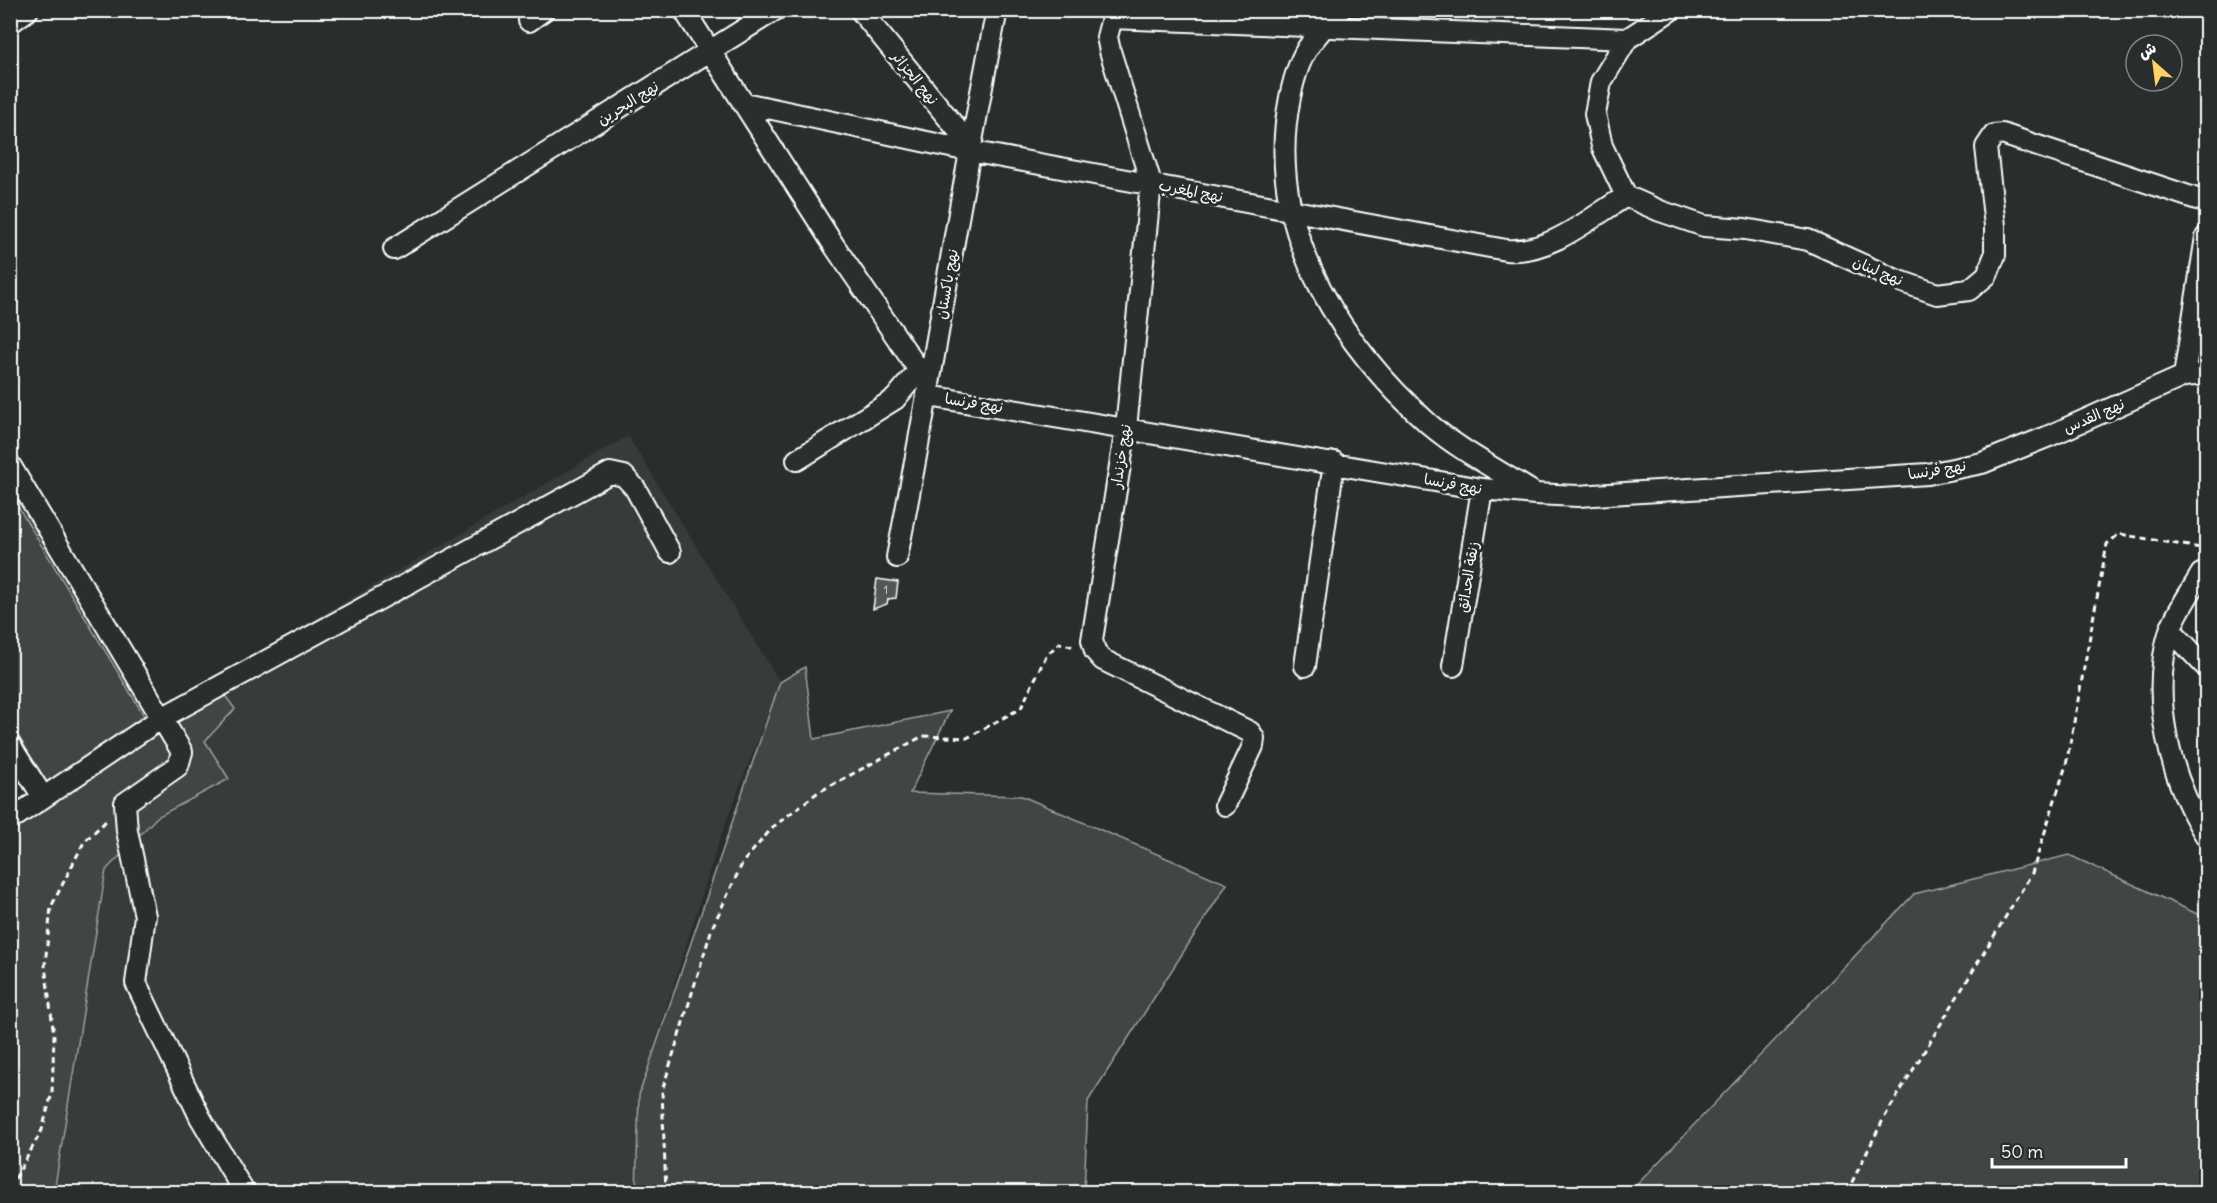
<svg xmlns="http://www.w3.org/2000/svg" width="2217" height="1203" font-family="Delius,'Playpen Sans Arabic',sans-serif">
	<rect width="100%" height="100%" fill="#2a2d2e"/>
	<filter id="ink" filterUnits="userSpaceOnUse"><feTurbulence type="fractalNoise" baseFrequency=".0167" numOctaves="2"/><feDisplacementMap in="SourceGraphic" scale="12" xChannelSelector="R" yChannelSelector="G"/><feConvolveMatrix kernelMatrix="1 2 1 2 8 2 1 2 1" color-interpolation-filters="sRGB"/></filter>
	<g filter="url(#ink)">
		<!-- built -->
		<path fill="#373a3b" d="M628 436 780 682 719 841 639 1095 636 1192H54L106 870 157 817 228 779 205 741 235 709 213 679Z"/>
		<!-- green -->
		<path fill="#414445" stroke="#a0a2a2" stroke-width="1.5" d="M10 493 149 724 213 679 235 709 205 741 229 779 157 817 106 870 54 1192H11V806L46 781 11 725Z
			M805 667 814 739 950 711 910 793 1022 796 1227 884 1088 1101 1084 1192H636L639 1095 780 682Z
			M2069 855 2206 918V1192H1630L1914 894Z"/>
		<!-- building -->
		<path fill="#555758" stroke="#fff" stroke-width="1.5" d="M877 579 898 582 896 598 888 599 887 604 873 609Z"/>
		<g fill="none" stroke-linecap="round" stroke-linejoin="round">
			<defs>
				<path id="minor" d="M684 10 835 247 929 385
					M860 10 970 145
					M1114 10 1107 37 1110 51 1151 183 1126 428 1092 640 1095 651 1103 660 1250 732 1254 738 1253 746 1225 805
					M1340 10C1329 22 1316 35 1307 49 1294 70 1289 98 1286 123 1273 240 1344 348 1429 424 1459 450 1498 470 1531 491
					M1671 10 1627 39 1601 82 1595 114 1602 146 1626 196 1660 211 1704 226 1745 229 1808 240 1894 279 1937 294 1969 290 1987 275 1995 255V226L1986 147 1994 135 2002 134 2206 202
					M1112 18 1627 39
					M529 21 544 10
					M10 23 28 10
					M744 103 969 151 1506 250C1550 254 1590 218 1626 196
					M394 249 775 10
					M2184 376 2206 237
					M929 396 1482 489 1535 494 1578 496 1928 474 1982 463 2049 436 2184 376 2206 374
					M797 460 895 399 919 370
					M10 465 182 752 178 766 125 803 127 831 145 916 136 983 200 1117 244 1192
					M897 557C933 375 960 192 997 10
					M2206 572 2201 574C2191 592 2177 611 2170 630 2149 698 2170 778 2206 836
					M2171 630 2206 667
					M1305 666 1334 462
					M1453 666 1482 489
					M10 745 43 797
					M10 820 160 719 610 473 624 476 635 488 670 552"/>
			</defs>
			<!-- minor casing -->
			<use href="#minor" stroke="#fff" stroke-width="24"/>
			<!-- path -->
			<path stroke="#fff" stroke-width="3" stroke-dasharray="6 4.5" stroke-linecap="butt" d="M10 1188 42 1130 52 1093 54 1036 45 965 51 907 84 842 108 819
				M666 1192 662 1091 712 928 743 862 773 827 817 793 923 736 967 738 1021 708 1046 656 1059 643 1075 647
				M1847 1192 1884 1118 2032 873 2066 765 2107 544 2119 534 2206 549"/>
			<!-- minor -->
			<use href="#minor" stroke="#2a2d2e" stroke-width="20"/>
		</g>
	</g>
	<g text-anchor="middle" stroke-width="6" stroke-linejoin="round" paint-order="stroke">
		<!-- number labels -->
		<g font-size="12" fill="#d4d5d5">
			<text x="886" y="594">1</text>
		</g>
		<!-- street labels -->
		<g font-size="15" fill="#fff" stroke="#2a2d2e">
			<text transform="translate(915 78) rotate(51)" y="5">نهج الجزائر</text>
			<text transform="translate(628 103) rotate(-32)" y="5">نهج البحرين</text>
			<text transform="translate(1191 191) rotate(11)" y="5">نهج المغرب</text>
			<text transform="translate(1878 271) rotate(23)" y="5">نهج لبنان</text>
			<text transform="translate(947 284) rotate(-80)" y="5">نهج باكستان</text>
			<text transform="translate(974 403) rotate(9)" y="5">نهج فرنسا</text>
			<text transform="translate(2094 416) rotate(-24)" y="5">نهج القدس</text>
			<text transform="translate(1121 456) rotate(-81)" y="5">نهج خزندار</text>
			<text transform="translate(1937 470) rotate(-9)" y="5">نهج فرنسا</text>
			<text transform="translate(1453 484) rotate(10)" y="5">نهج فرنسا</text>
			<text transform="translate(1468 577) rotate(-81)" y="5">زنقة الحدائق</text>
		</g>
	</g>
	<!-- margin -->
	<rect width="2217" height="1203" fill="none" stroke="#2a2d2e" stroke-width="36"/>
	<rect x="18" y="18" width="2181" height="1167" fill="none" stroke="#fff" stroke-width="2" filter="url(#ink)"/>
	<!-- north arrow -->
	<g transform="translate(2154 63) rotate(332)"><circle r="28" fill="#2a2d2e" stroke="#7f8182" stroke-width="1.5"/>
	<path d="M0-4.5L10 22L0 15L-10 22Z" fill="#ffd166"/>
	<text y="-9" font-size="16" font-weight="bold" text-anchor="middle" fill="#ffffff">ش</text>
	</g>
	<!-- scale -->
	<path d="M1992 1158v9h134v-9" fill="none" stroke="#ffffff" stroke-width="3"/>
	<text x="2001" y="1158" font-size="18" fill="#ffffff" stroke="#2a2d2e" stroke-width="4.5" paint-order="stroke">50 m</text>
</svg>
